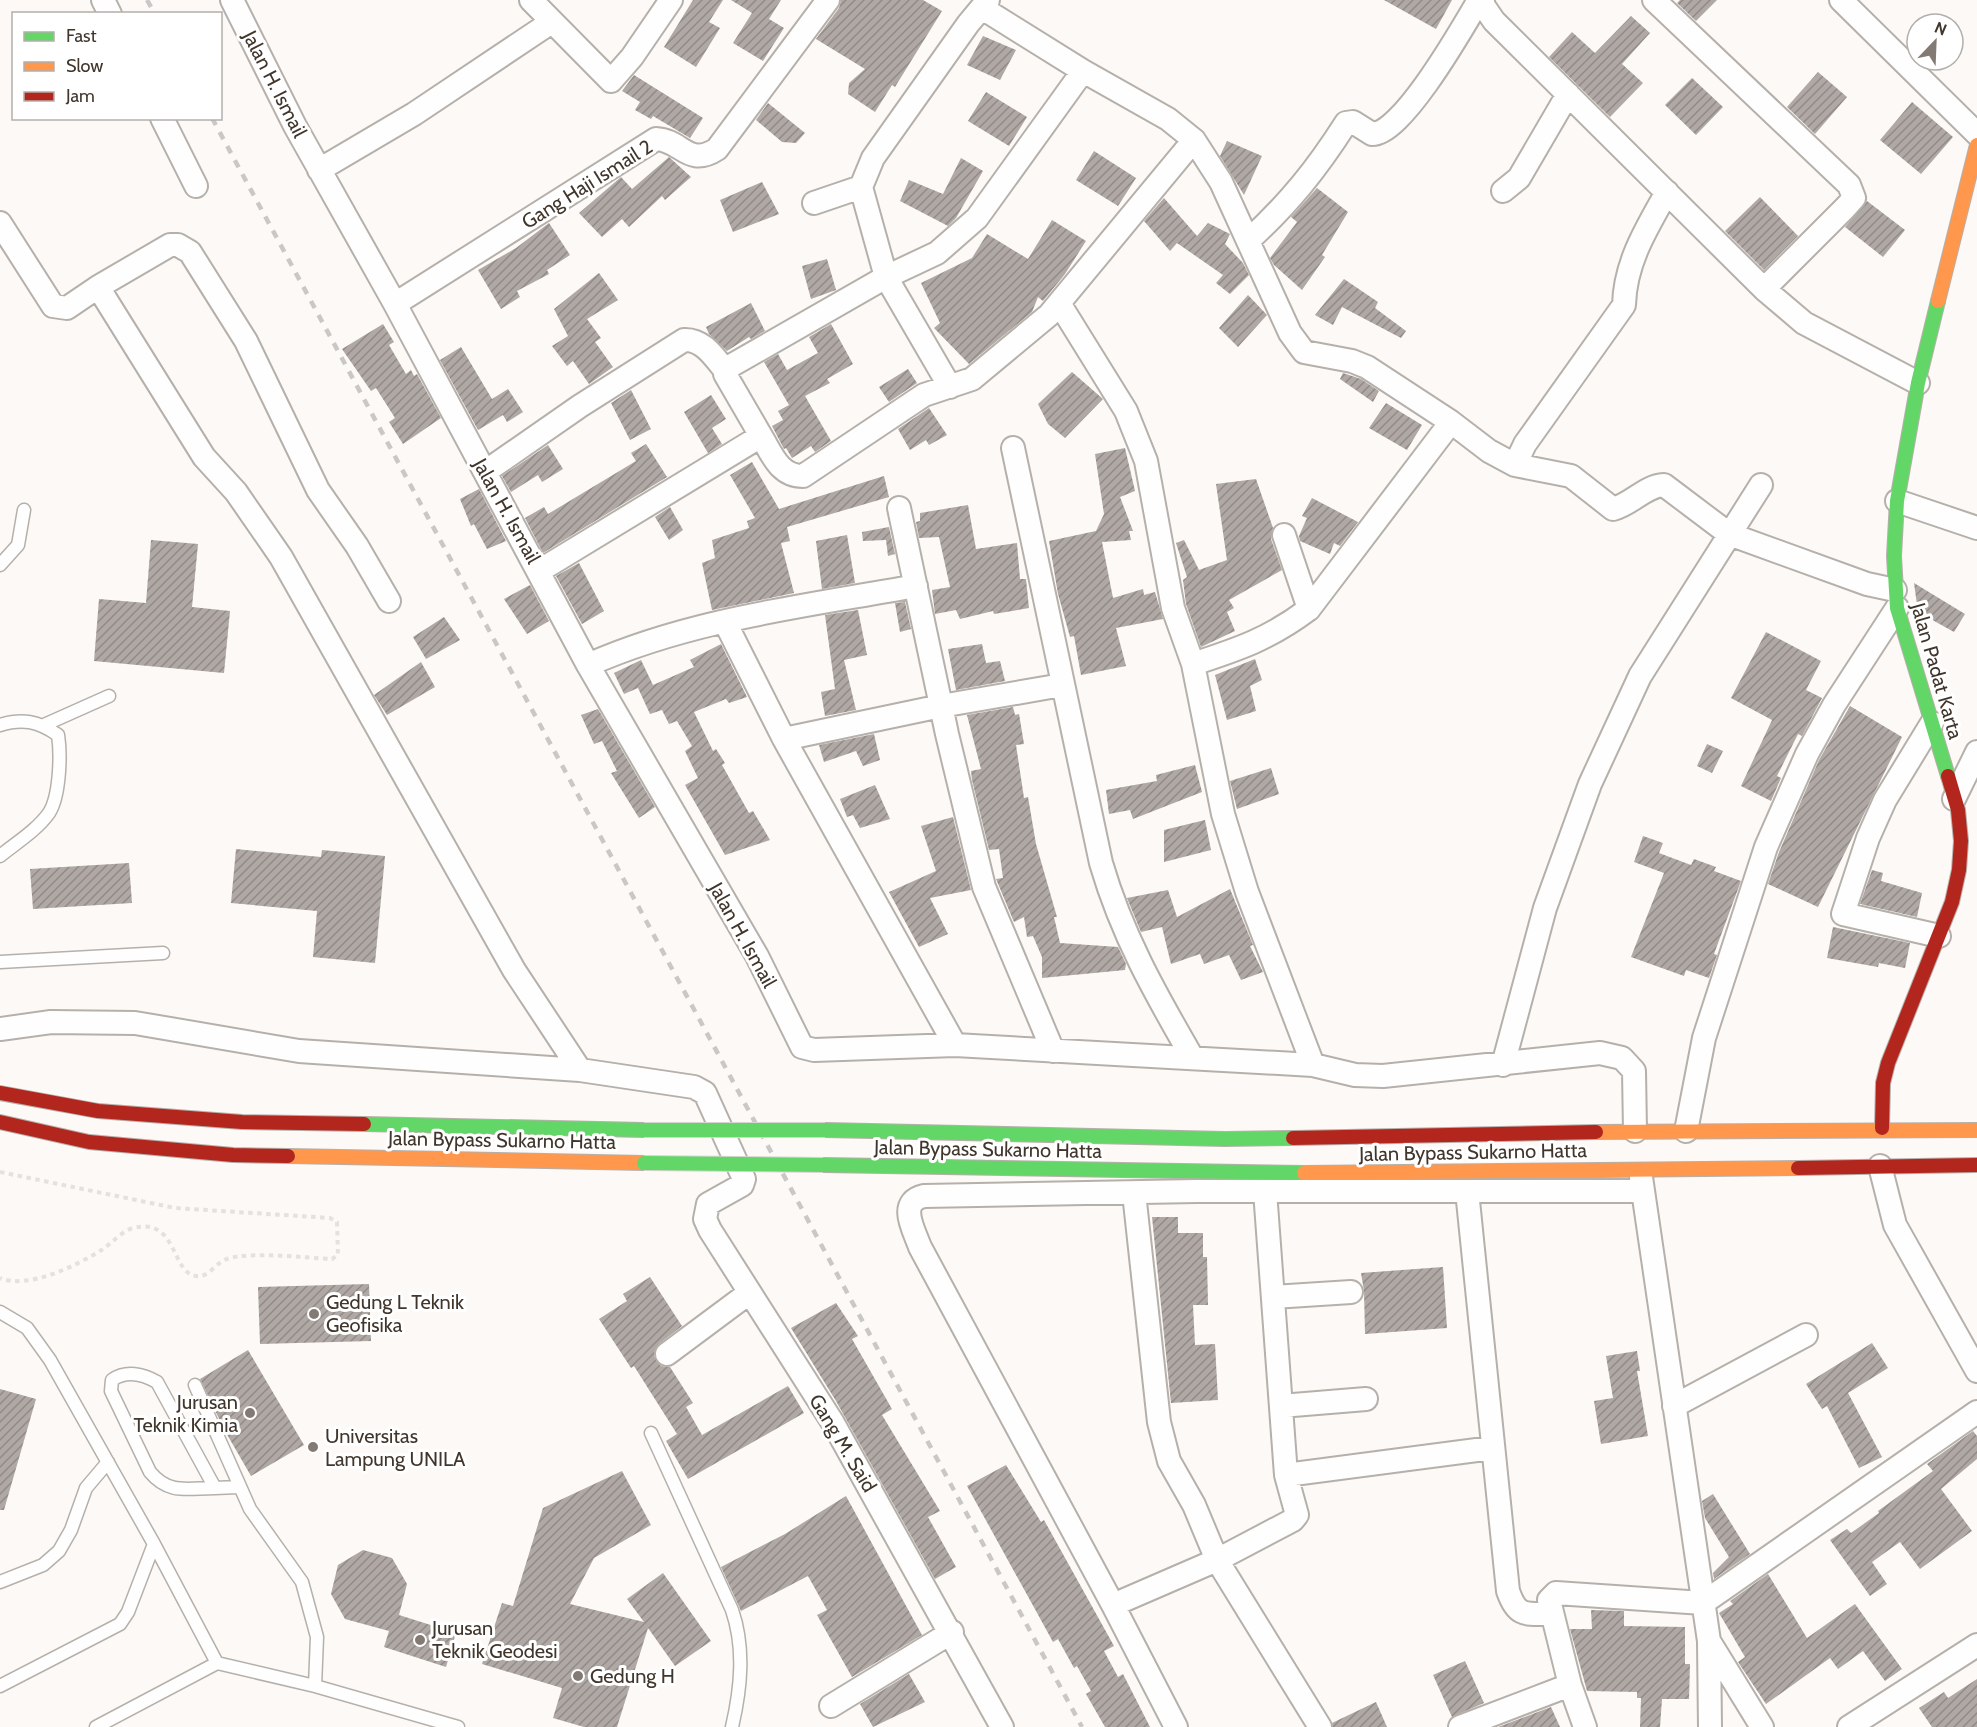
<svg xmlns="http://www.w3.org/2000/svg" width="1977" height="1727" font-family="Cabin,sans-serif">
	<defs>
		<pattern id="building-hatch" width="6" height="6" patternUnits="userSpaceOnUse" patternTransform="scale(1.5)"><rect width="6" height="6" fill="#b0a8a4"/><path d="M-1 1l2-2M0 6l6-6M5 7l2-2" fill="none" stroke="#918a86"/></pattern>
	</defs>
	<rect width="100%" height="100%" fill="#fcf9f7"/>
	<!-- building -->
	<path fill="url(#building-hatch)" d="M693 0H723L709 22 720 28 696 67 664 47Z
		M731 0H781L769 19 784 28 763 61 733 43 752 13Z
		M841 0H923L942 11 895 87 892 85 875 112 848 94 849 83 865 69 816 39 839 8Z
		M1384 0H1452L1436 29Z
		M1680 0H1717L1696 21 1677 3Z
		M1631 16 1650 33 1622 64 1643 83 1610 117 1549 57 1572 32 1595 53Z
		M983 36 1016 50 1000 80 967 65Z
		M1818 72 1847 97 1815 134 1787 107Z
		M634 75 703 118 690 138 653 116 651 119 635 110 640 102 622 91Z
		M1692 78 1723 107 1696 135 1665 105Z
		M986 92 1027 117 1009 146 968 121Z
		M1912 102 1953 137 1921 174 1880 140Z
		M768 103 805 133 796 143 782 142 756 120Z
		M1227 141 1262 156 1244 195 1220 156Z
		M1094 151 1136 178 1118 206 1076 180Z
		M669 157 691 177 665 200 662 196 629 227 622 219 602 237 579 213 621 177 632 189Z
		M961 158 983 171 956 218 948 226 900 201 909 180 943 194Z
		M762 182 779 214 733 232 720 200Z
		M1317 188 1348 212 1322 255 1325 257 1302 290 1274 265 1270 258 1297 222 1291 217Z
		M1760 197 1798 236 1764 270 1725 231Z
		M1164 198 1197 236 1208 223 1230 234 1225 244 1243 263 1249 275 1230 294 1216 283 1223 275 1177 243 1170 251 1144 221Z
		M1867 201 1905 230 1883 257 1845 227Z
		M1052 220 1086 241 1065 274 1043 301 1038 297 1032 312 969 364 934 328 940 323 921 283 972 258 987 234 1028 259Z
		M549 223 570 255 547 270 549 274 517 291 520 297 501 309 478 270 516 248Z
		M827 259 836 290 811 299 802 266Z
		M599 273 618 300 587 319 601 338 595 342 613 367 589 384 573 361 567 366 552 346 568 336 554 309Z
		M1344 279 1378 302 1375 308 1406 331 1401 338 1342 307 1333 325 1315 315Z
		M1248 295 1267 315 1238 347 1219 328Z
		M751 303 765 331 751 339 749 337 727 351 709 334 706 327Z
		M383 324 394 342 389 345 406 374 411 370 414 376 417 374 441 418 403 444 389 422 395 418 376 388 371 391 342 349Z
		M831 324 853 364 827 379 830 383 805 396 831 441 815 452 811 446 792 458 786 448 784 449 772 426 783 420 778 411 789 405 764 362 778 354 787 370 818 353 809 337Z
		M461 347 492 399 508 389 523 412 507 422 503 415 478 430 440 360Z
		M908 369 917 383 889 402 879 387Z
		M1072 372 1103 399 1065 438 1048 424 1038 404Z
		M1343 373 1361 379 1379 391 1373 402 1340 379Z
		M631 390 651 429 630 440 611 403Z
		M711 395 726 419 712 428 722 444 708 453 684 412Z
		M1386 403 1422 425 1407 450 1369 428Z
		M929 408 947 435 929 445 926 440 910 450 898 429Z
		M646 444 667 477 543 553 525 518 544 507 548 514 636 461 631 453Z
		M548 445 563 469 542 482 538 475 511 492 502 476Z
		M1125 448 1135 491 1120 497 1133 531H1129L1131 540 1102 542 1113 598 1143 589 1144 595 1155 592 1163 619 1116 628 1126 666 1081 675 1074 636 1070 637 1058 594 1049 541 1096 531 1104 514 1095 454Z
		M752 462 779 509 884 476 889 497 787 527 790 541 781 543 794 593 712 610 702 563 715 558 712 540 749 528 747 521 755 518 730 475Z
		M1256 479 1273 528 1271 539 1282 570 1229 600 1234 608 1227 612 1235 631 1201 647 1186 604 1183 580 1187 577 1176 543 1184 540 1199 570 1227 560 1216 484Z
		M479 489 506 541 487 549 474 524 471 526 460 499Z
		M1312 498 1358 522 1340 546 1334 543 1330 554 1300 541 1299 536 1307 518 1302 516Z
		M968 505 976 549 1017 543 1020 579H1026L1029 608 994 614 993 611 960 619 956 610 935 614 932 590 950 587 939 537 919 538 916 522 920 521V513Z
		M670 507 683 530 669 540 655 517Z
		M889 527 895 554 888 556 886 540 863 541 862 532Z
		M847 535 855 583 822 589 816 541Z
		M151 540 198 544 192 607 230 611 224 673 94 661 99 599 146 603Z
		M579 563 604 611 582 624 556 576Z
		M1914 583 1965 614 1954 632 1918 612Z
		M530 585 549 621 527 634 504 599Z
		M905 602 911 629 900 632 895 603Z
		M858 610 867 655 844 660 856 710 825 716 821 692 835 689 825 615Z
		M444 617 460 640 426 659 413 637Z
		M1766 632 1821 661 1806 690 1822 698 1802 736 1798 734 1777 776 1781 778 1771 801 1741 786 1772 720 1731 698Z
		M721 644 747 697 729 703 726 699 694 712 713 751 716 749 725 763 722 765 749 813 753 811 770 840 725 855 685 785 698 778 685 751 692 746 677 721 669 724 662 710 650 714 638 688 624 694 614 673 641 660 653 685 694 667 690 660Z
		M982 644 986 663 1000 661 1005 681 956 690 948 649Z
		M1255 659 1262 680 1250 686 1256 711 1227 720 1215 675Z
		M421 662 435 687 387 715 374 695Z
		M1850 706 1902 737 1818 907 1768 884 1779 852 1819 760Z
		M1013 707 1015 715 1019 714 1024 744 1016 745 1024 798 1028 797 1036 844 1057 917H1054L1060 943 1118 947 1126 964 1125 970 1042 978V957L1033 936 1027 937 1024 917 1014 922 996 879 1003 878 999 849 989 850 972 780 971 771 981 769 967 715Z
		M598 709 655 807 639 818 611 773 617 771 602 741 594 744 581 715Z
		M874 734 880 760 863 766 856 751 824 762 819 745Z
		M1707 744 1723 751 1712 773 1697 766Z
		M1195 765 1202 792 1133 819 1130 810 1109 814 1106 790 1157 781 1156 775Z
		M1271 768 1279 794 1237 809 1230 781Z
		M875 785 890 819 860 828 853 815 847 817 840 799Z
		M953 817 971 890 930 898 948 934 919 947 889 892 936 871 921 826Z
		M1205 820 1211 850 1164 862V830Z
		M1643 836 1663 843 1659 853 1691 865 1694 859 1716 867 1714 871 1741 881 1714 954 1717 955 1709 978 1686 970 1684 976 1631 957 1664 873 1634 862Z
		M236 849 321 857 322 850 385 856 375 963 313 957 317 911 231 903Z
		M129 863 132 903 33 909 30 869Z
		M1872 870 1883 873 1881 881 1922 893 1917 917 1860 904Z
		M1230 889 1253 945 1250 946 1263 972 1241 980 1229 955 1204 964 1200 954 1171 964 1162 927 1141 932 1127 898 1168 890 1177 917Z
		M1833 927 1910 943 1905 968 1879 963 1878 967 1827 958Z
		M1152 1217H1178V1233H1203V1257H1207L1208 1305H1193L1195 1345 1215 1344 1218 1400 1171 1403Z
		M1443 1267 1447 1328 1365 1334 1364 1291 1361 1273Z
		M650 1277 682 1326 659 1344 654 1356 661 1366 670 1367 693 1403 686 1407 702 1435 788 1386 804 1413 688 1479 666 1441 677 1434 634 1366 631 1368 599 1319 627 1301 623 1294Z
		M369 1284 371 1341 260 1344 258 1287Z
		M836 1303 858 1336 852 1339 892 1409 882 1415 940 1511 928 1517 956 1567 935 1579 836 1401 791 1328Z
		M1872 1343 1888 1368 1848 1393 1882 1457 1859 1468 1827 1406 1822 1409 1806 1384Z
		M248 1350 304 1445 251 1476 225 1431 200 1379Z
		M1637 1351 1640 1371H1637L1648 1436 1601 1444 1594 1401 1613 1398 1606 1356Z
		M0 1389 36 1399 4 1510H0Z
		M1973 1431 1977 1436V1459L1941 1489 1972 1531 1920 1569 1900 1542 1872 1562 1887 1584 1870 1596 1830 1540 1847 1529 1851 1533 1879 1513 1878 1511 1933 1471 1927 1464Z
		M1006 1465 1041 1522 1044 1520 1114 1646 1104 1651 1118 1677 1123 1674 1150 1727H1105L1086 1694 1091 1691 1077 1666 1074 1668 1058 1639 1053 1642 1036 1611 967 1486Z
		M622 1471 651 1525 594 1558 570 1604 644 1622 627 1599 663 1573 711 1641 675 1666 648 1628 617 1727H584L553 1718 562 1688 482 1664 502 1603 513 1606 543 1508Z
		M1713 1494 1750 1554 1714 1579 1713 1573 1729 1557 1705 1518 1702 1501Z
		M846 1496 922 1635 852 1677 817 1615 827 1610 808 1576 741 1611 721 1567 785 1534Z
		M363 1550 392 1558 407 1584 399 1615 456 1633 446 1667 384 1647 389 1631 345 1619 331 1594 338 1565Z
		M1768 1574 1807 1638 1855 1604 1902 1669 1885 1681 1863 1651 1838 1669 1830 1658 1766 1704 1738 1662 1745 1657 1719 1613 1733 1604 1730 1601Z
		M1591 1610 1624 1611V1626L1685 1627V1664H1690L1689 1699H1662L1660 1727H1640L1641 1698H1637V1692L1587 1691 1570 1629H1592Z
		M1465 1661 1484 1703 1452 1717 1433 1675Z
		M909 1674 925 1702 873 1727 860 1704Z
		M1977 1679V1727H1932L1919 1708 1944 1692 1948 1698Z
		M1376 1702 1387 1727H1333L1332 1723Z
		M1551 1707 1560 1727H1498Z"/>
	<g fill="none" stroke-linecap="round" stroke-linejoin="round">
		<defs>
			<path id="lane" d="M0 565 18 545 24 510
				M0 725C22 718 38 721 58 735 61 754 60 796 49 813 37 830 16 843 0 856
				M44 725 109 696
				M0 962 163 953
				M0 1312 27 1328 50 1360 154 1544 217 1663
				M195 1385 250 1509 302 1582 317 1637 315 1686
				M651 1433 732 1610C745 1648 741 1688 732 1727
				M215 1488C188 1488 169 1495 150 1472L111 1391 112 1380C126 1370 143 1374 157 1382L215 1488 238 1487
				M0 1582 43 1565 59 1551 71 1530 86 1488 108 1462
				M0 1686 120 1624 128 1612 154 1544
				M96 1727 217 1663 315 1686 458 1727"/>
			<path id="street" d="M103 0 110 14
				M232 0 295 126 395 304 588 665 757 956 802 1047 814 1050 955 1045 1313 1065 1355 1075 1383 1076 1600 1053 1622 1058 1634 1071 1635 1131
				M531 0 611 81 632 57 671 0
				M1483 0V5L1494 21 1764 289 1804 323 1918 383
				M1654 0 1849 185 1854 198 1845 208 1764 289
				M1841 0 1977 134
				M982 8 1083 71 1168 119 1194 140 1221 182 1290 333 1304 352 1352 361 1367 367 1451 422 1489 451 1515 465 1571 476 1613 509C1632 504 1645 486 1664 485L1729 534 1867 584 1895 590
				M162 118 196 186
				M319 170 414 114 550 23
				M1503 191 1519 178 1568 94
				M814 203 861 187
				M0 223 53 306 67 308 98 287 204 457 236 492 281 557 514 970 580 1070 694 1087 705 1093 744 1179 742 1185 708 1204 705 1219 710 1230 833 1423 1002 1727
				M1249 240C1290 202 1316 170 1346 123L1353 122 1372 134C1402 135 1463 27 1479 0
				M98 287 170 245H178L190 252 246 341 318 490 357 546 389 601
				M1059 303 1126 411 1146 461 1173 608 1193 664 1223 814 1247 892 1313 1065
				M395 304 656 139C682 140 688 168 717 149L828 0
				M950 387 886 277 861 187 873 158 968 24 988 0
				M761 436C772 454 779 476 803 476L924 395 972 379 1049 315 1194 140
				M1013 448 1101 863C1122 935 1155 993 1192 1057
				M1515 465 1525 444 1624 305C1625 263 1646 229 1667 192
				M485 472 580 406 684 340C703 339 714 357 725 370
				M1897 501 1977 528
				M899 508 947 734 984 887 1053 1051
				M1284 535 1309 609
				M539 571 761 436 725 374 727 368 886 277 937 253 977 218 1083 71
				M725 622 784 739 955 1045
				M1193 664C1239 649 1269 639 1309 609L1451 422
				M588 665C691 619 806 606 916 586
				M1932 723 1885 800 1868 838 1843 914 1939 936
				M784 739 941 706 1062 685
				M1954 799 1977 752
				M0 1029 51 1022 135 1023 299 1051 580 1070
				M1503 1065 1545 908 1590 784 1640 676 1761 485
				M1686 1131 1704 1038 1766 847 1807 754 1834 705 1897 608
				M1880 1166 1895 1225 1977 1371
				M1641 1177 1709 1641 1762 1727
				M1467 1191 1508 1591C1517 1617 1525 1614 1551 1614
				M1134 1193 1159 1422 1169 1461 1194 1505 1217 1560 1320 1727
				M1273 1297 1351 1292
				M667 1354 749 1293
				M1281 1406 1366 1399
				M1674 1406 1806 1335
				M1286 1475 1492 1448
				M1113 1605 1217 1560 1293 1520 1297 1515 1286 1475 1265 1191
				M1709 1642 1710 1727
				M1570 1685 1585 1727
				M831 1706 952 1632
				M1176 1727 1113 1605 920 1247C914 1230 897 1202 924 1196L1197 1191H1642
				M1460 1727 1570 1685 1549 1600 1556 1593 1703 1603 1977 1412
				M1849 1727 1977 1645"/>
			<path id="fast" d="M1938 301 1918 383 1897 501 1894 556 1897 608 1948 776
				M364 1124 644 1130
				M825 1130 1225 1139 1293 1138
				M823 1165 1304 1173"/>
			<path id="slow" d="M1938 301 1977 145
				M1596 1132 1977 1130
				M288 1156 644 1163
				M1304 1173 1798 1168"/>
			<path id="jam" d="M0 1093 98 1111 242 1122 364 1124
				M0 1122 89 1142 233 1155 288 1156
				M1882 1128 1883 1083 1888 1063 1952 902 1959 870 1961 841 1958 810 1948 776
				M1293 1138 1596 1132
				M1798 1168 1977 1165"/>
		</defs>
		<!-- lane casing -->
		<use href="#lane" stroke="#b6b0aa" stroke-width="15"/>
		<!-- street casing -->
		<use href="#street" stroke="#b6b0aa" stroke-width="26"/>
		<!-- fast casing -->
		<use href="#fast" stroke="#b6b0aa" stroke-width="16"/>
		<!-- slow casing -->
		<use href="#slow" stroke="#b6b0aa" stroke-width="16"/>
		<!-- jam casing -->
		<use href="#jam" stroke="#b6b0aa" stroke-width="16"/>
		<!-- path -->
		<path stroke="#e3e2e1" stroke-width="4" stroke-dasharray="4.5 4.5" stroke-linecap="butt" d="M0 1172 175 1208 330 1218 337 1222 338 1255 332 1259C307 1258 249 1251 227 1259 216 1262 209 1278 196 1276 171 1273 178 1217 133 1228 122 1231 112 1243 103 1249 78 1265 28 1290 0 1278"/>
		<!-- lane -->
		<use href="#lane" stroke="#fffefe" stroke-width="12"/>
		<!-- street -->
		<use href="#street" stroke="#fffefe" stroke-width="22"/>
		<!-- fast -->
		<use href="#fast" stroke="#63d668" stroke-width="14"/>
		<!-- slow -->
		<use href="#slow" stroke="#ff974d" stroke-width="14"/>
		<!-- jam -->
		<use href="#jam" stroke="#b3261e" stroke-width="14"/>
		<!-- rail -->
		<path stroke="#cac8c7" stroke-width="4.5" stroke-dasharray="8 8" stroke-linecap="butt" d="M147 0 155 14
			M212 118 1082 1727"/>
		<defs>
			<path id="fast-bridge" d="M644 1130H825
				M644 1163 823 1165"/>
		</defs>
		<!-- fast-bridge casing -->
		<use href="#fast-bridge" stroke="#d8d4d2" stroke-width="16" stroke-linecap="butt"/>
		<!-- fast-bridge -->
		<use href="#fast-bridge" stroke="#63d668" stroke-width="14"/>
	</g>
	<!-- markers -->
	<g fill="#827a73" stroke="#fff" stroke-width="2">
		<circle cx="314" cy="1314" r="6"/>
		<circle cx="250" cy="1413" r="6"/>
		<circle cx="313" cy="1447" r="6"/>
		<circle cx="420" cy="1640" r="6"/>
		<circle cx="578" cy="1676" r="6"/>
	</g>
	<g text-anchor="middle" stroke-width="6" stroke-linejoin="round" paint-order="stroke">
		<!-- street labels -->
		<g font-size="20" fill="#41362c" stroke="#fff">
			<text transform="translate(275 84) rotate(63)" y="7">Jalan H. Ismail</text>
			<text transform="translate(587 184) rotate(-32)" y="7">Gang Haji Ismail 2</text>
			<text transform="translate(507 511) rotate(61)" y="7">Jalan H. Ismail</text>
			<text transform="translate(1937 671) rotate(74)" y="7">Jalan Padat Karta</text>
			<text transform="translate(743 935) rotate(61)" y="7">Jalan H. Ismail</text>
			<text transform="translate(502 1140) rotate(1)" y="7">Jalan Bypass Sukarno Hatta</text>
			<text transform="translate(988 1149) rotate(1)" y="7">Jalan Bypass Sukarno Hatta</text>
			<text transform="translate(1473 1152) rotate(-1)" y="7">Jalan Bypass Sukarno Hatta</text>
			<text transform="translate(843 1443) rotate(59)" y="7">Gang M. Said</text>
		</g>
		<!-- poi labels -->
		<g font-size="20" fill="#41362c" stroke="#fff" text-anchor="start">
			<text x="326" y="1309">Gedung L Teknik<tspan x="326" dy="23">Geofisika</tspan></text>
			<text x="238" y="1409" text-anchor="end">Jurusan<tspan x="238" dy="23">Teknik Kimia</tspan></text>
			<text x="325" y="1443">Universitas<tspan x="325" dy="23">Lampung UNILA</tspan></text>
			<text x="432" y="1635">Jurusan<tspan x="432" dy="23">Teknik Geodesi</tspan></text>
			<text x="590" y="1683">Gedung H</text>
		</g>
	</g>
	<!-- legend -->
	<rect x="12" y="12" width="210" height="108" fill="#ffffff" stroke="#b3afab" stroke-width="1.5"/>
	<rect x="24" y="32" width="30" height="9" fill="#63d668" stroke="#b3afab" stroke-width="1.5"/>
	<text x="66" y="42" font-size="18" fill="#41362c">Fast</text>
	<rect x="24" y="62" width="30" height="9" fill="#ff974d" stroke="#b3afab" stroke-width="1.5"/>
	<text x="66" y="72" font-size="18" fill="#41362c">Slow</text>
	<rect x="24" y="92" width="30" height="9" fill="#b3261e" stroke="#b3afab" stroke-width="1.5"/>
	<text x="66" y="102" font-size="18" fill="#41362c">Jam</text>
	<!-- north arrow -->
	<g transform="translate(1935 42) rotate(23)"><circle r="28" fill="#ffffff" stroke="#b3afab" stroke-width="1.5"/>
	<path d="M0-4.5L10 22L0 15L-10 22Z" fill="#827a73"/>
	<text y="-9" font-size="16" font-weight="bold" text-anchor="middle" fill="#41362c">N</text>
	</g>
</svg>
